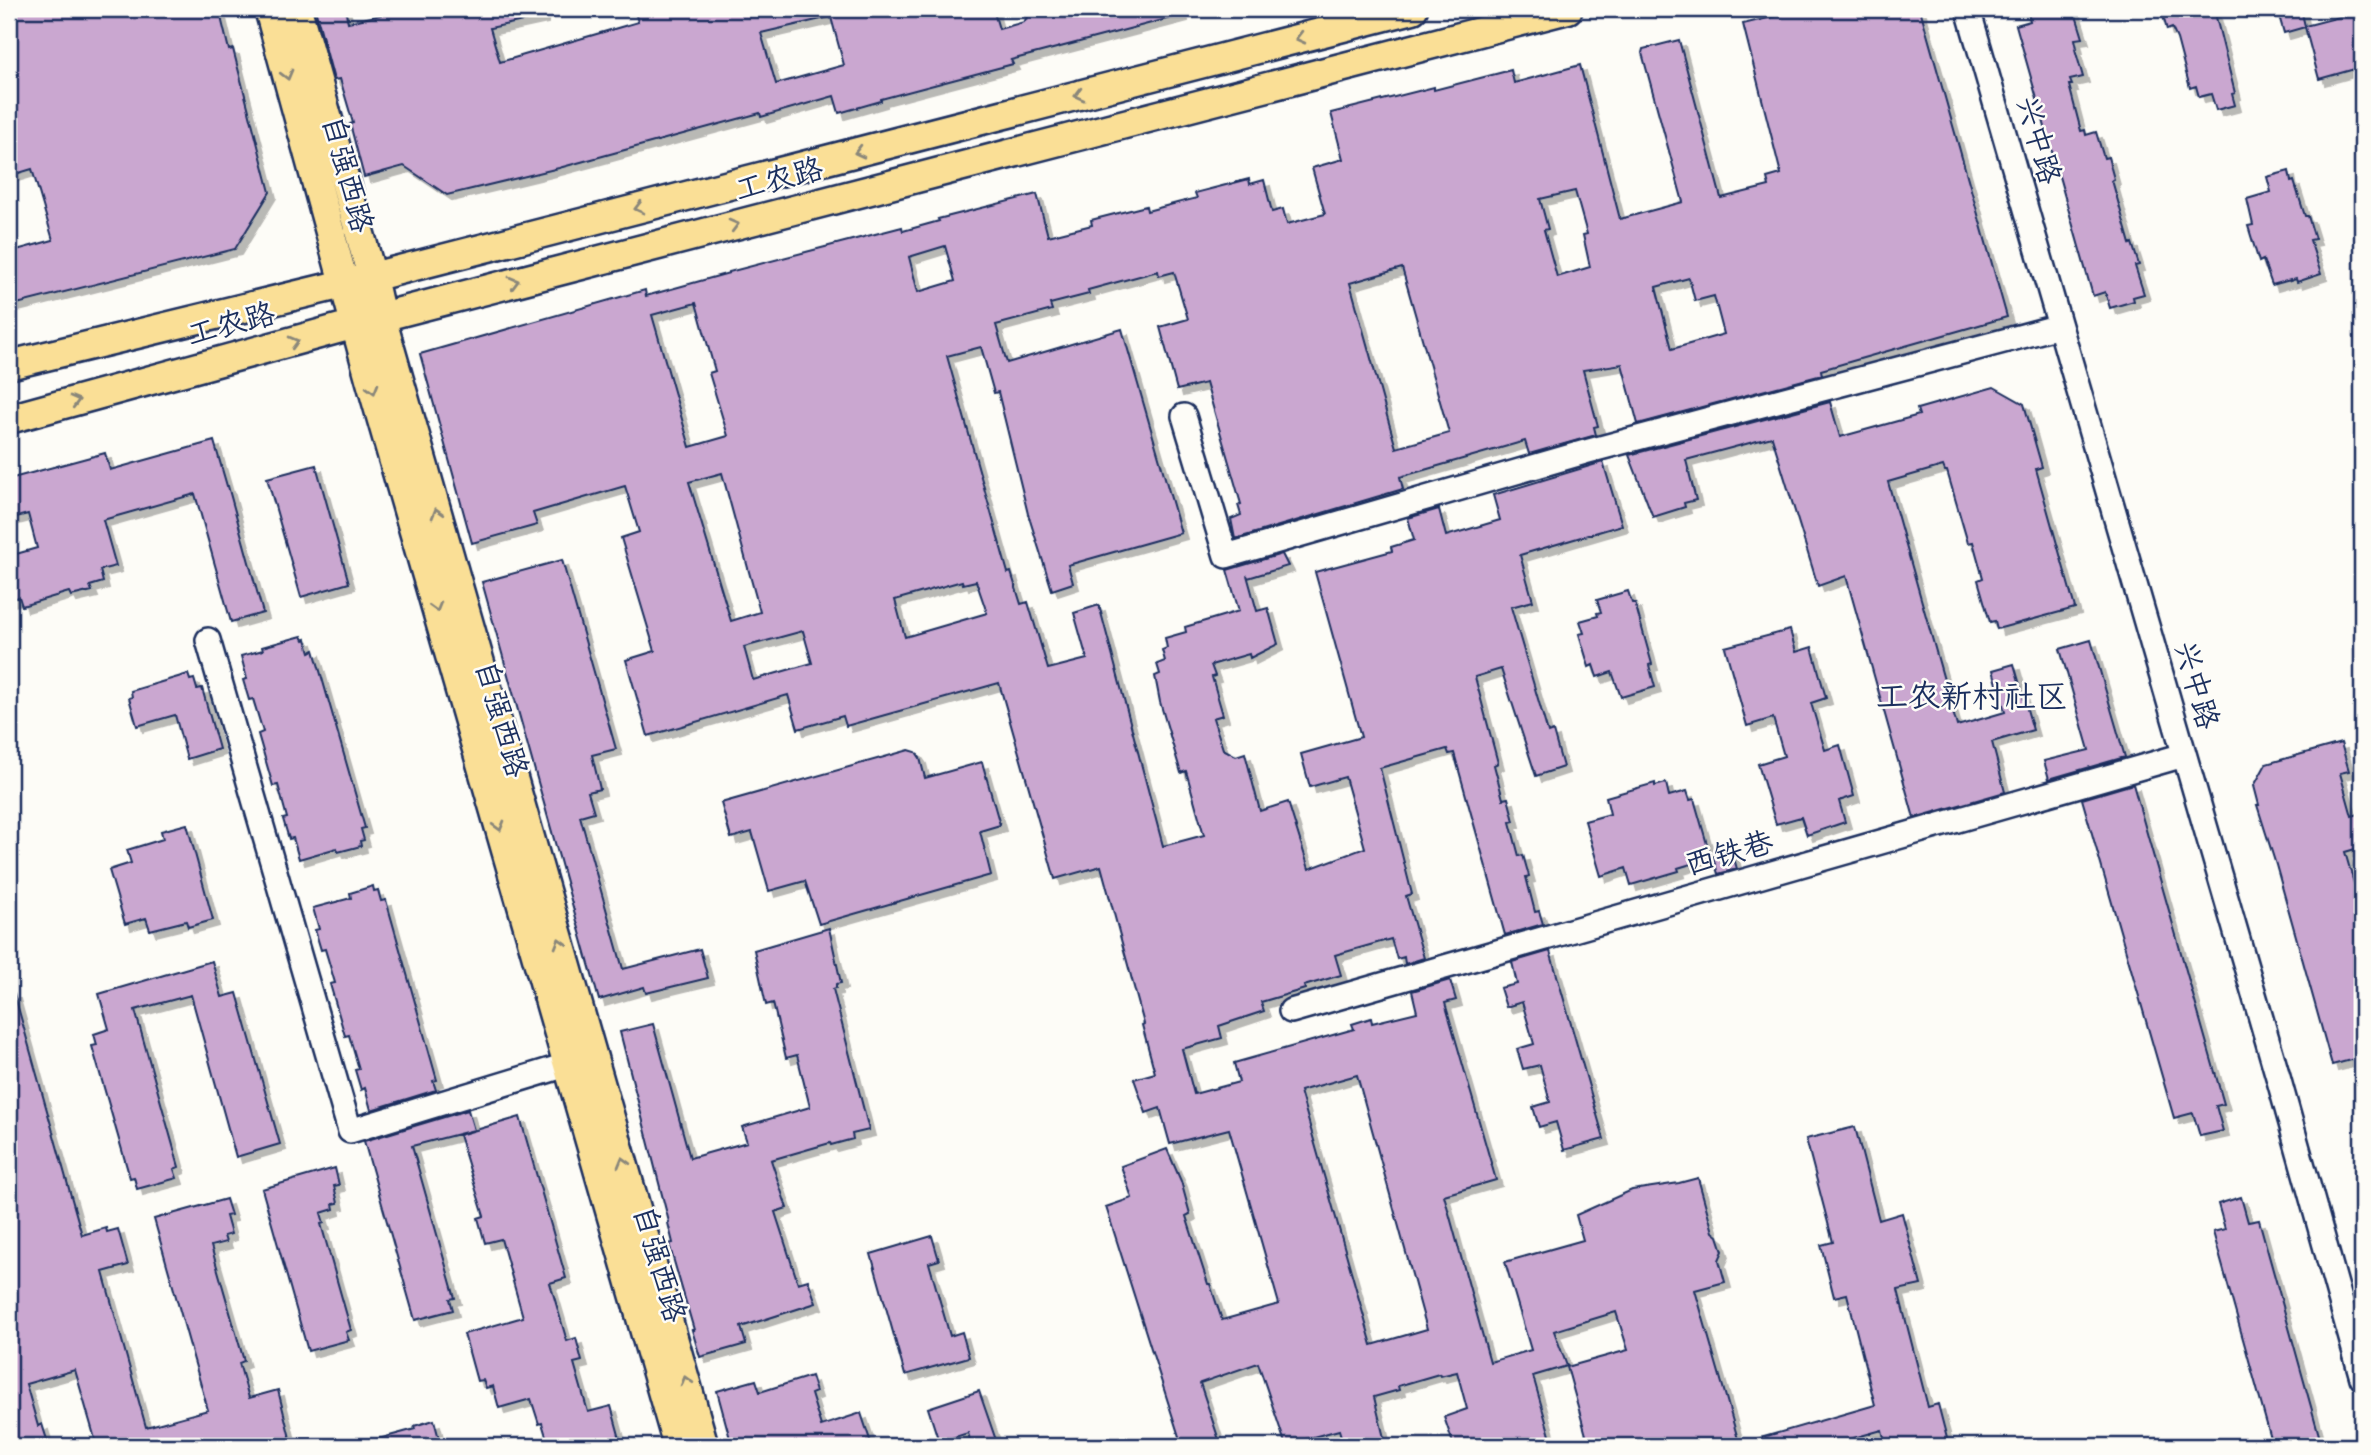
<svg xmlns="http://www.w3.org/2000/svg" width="2371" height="1455" font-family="'Indie Flower','LXGW WenKai TC',sans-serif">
	<defs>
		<filter id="shadow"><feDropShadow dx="6" dy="6" stdDeviation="0" flood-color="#0004"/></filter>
	</defs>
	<rect width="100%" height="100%" fill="#fdfcf7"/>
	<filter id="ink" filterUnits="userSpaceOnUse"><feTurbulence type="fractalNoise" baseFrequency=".0143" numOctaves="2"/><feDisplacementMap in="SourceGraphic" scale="14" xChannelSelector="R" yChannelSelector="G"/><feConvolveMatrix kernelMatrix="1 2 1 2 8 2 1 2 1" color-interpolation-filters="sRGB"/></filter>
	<g filter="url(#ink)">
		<!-- building -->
		<path fill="#caa7d0" stroke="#1b2f5e" stroke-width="2" fill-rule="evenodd" filter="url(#shadow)" d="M9 9H219L229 50 233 49 270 192 235 249 9 306V252L53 240 32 169 9 176Z
			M315 9H345L348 22 381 15 380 9H542V17L490 28 500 62 638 22 634 9H993L999 29 1024 22 1030 12 1041 9H1181L1182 15 1011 60 1013 64 881 99V101L839 113 834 96 761 117 760 113 559 168 447 195 404 166 364 177 350 124 353 123 340 79 334 80ZM829 10 844 65 776 84 761 33 830 17Z
			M1792 9H1920L2007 317 1821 370 1822 375 1638 424 1622 364 1583 370 1598 426 1594 427 1596 435 1529 454 1525 441 1400 477 1403 489 1235 539 1231 519 1241 515 1238 505 1241 504 1206 383 1177 390 1160 327 1188 319 1174 272 1159 276 1158 271 1088 290 1089 294 1050 304 1052 310 996 325 1007 363 1122 329 1181 533 1068 565 1073 583 1052 590 1028 514 998 392 994 393 981 347 947 356 1008 573 1011 572 1021 604 1028 602 1048 669 1087 659 1074 613 1099 605 1163 846 1204 835 1186 771 1181 773 1160 702 1155 676 1160 674 1157 664 1165 661 1162 650 1167 648 1165 638 1186 632 1185 627 1239 611 1227 570 1282 554 1288 566 1248 578 1247 575 1257 611 1268 608 1278 644 1250 658 1249 654 1211 665 1215 676 1212 677 1223 715 1213 718 1223 749 1236 756 1245 753 1260 811 1288 802 1309 869 1365 848 1345 777 1310 787 1301 754 1361 737 1315 572 1392 551 1391 547 1414 540 1408 518 1439 509 1446 536 1500 520 1493 495 1603 462 1622 525 1520 555 1533 601 1511 607 1548 733 1553 731 1563 767 1536 776 1501 669 1475 677 1498 763 1494 765 1503 799 1508 798 1514 821 1510 822 1519 856 1523 855 1529 876 1526 877 1535 912 1539 911 1543 924 1505 935 1454 753 1449 754 1447 749 1380 768 1412 894 1406 896 1424 958 1405 964 1404 957 1397 959 1391 939 1335 955 1341 975 1304 986 1305 989 1261 1002 1264 1011 1219 1026 1222 1038 1182 1049 1194 1094 1239 1082 1234 1063 1354 1029 1352 1024 1371 1018 1372 1023 1417 1012 1412 991 1450 980 1456 1000 1445 1003 1496 1180 1444 1195 1490 1362 1531 1350 1505 1262 1583 1240 1576 1215 1632 1190 1679 1183 1698 1178 1713 1232 1718 1236 1723 1251 1719 1260 1725 1282 1695 1290 1740 1446H1589L1567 1367 1628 1350 1616 1312 1554 1331 1567 1366 1533 1376 1553 1446H1454L1444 1417 1467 1409 1457 1372 1440 1376 1439 1374 1398 1386 1399 1390 1374 1397 1386 1446H1344L1339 1430 1302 1440 1304 1446H1286L1258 1363 1200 1383 1221 1446H1182L1106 1207 1132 1198 1121 1166 1167 1149 1181 1181 1190 1214 1186 1216 1208 1284H1210L1222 1320 1279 1304 1229 1129 1170 1144 1160 1108 1146 1113 1134 1079 1155 1073 1142 1025 1144 1024 1101 866 1055 879 999 683 846 726 843 716 798 729 788 695 648 736 626 660 655 651 621 538 639 532 625 486 533 513 537 525 472 543 420 354 645 290 646 296 729 273V272L902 227 903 231 939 221 938 219 1037 194 1048 236 1092 225 1091 220 1146 206 1147 211 1177 203 1197 198 1195 193 1249 179 1250 184 1264 180 1272 212 1283 209 1287 224 1325 214 1312 168 1343 159 1331 113 1434 87V90L1511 70 1514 83 1580 65 1620 219 1683 202 1642 53 1643 49 1679 40 1721 198 1769 186 1767 178 1781 174 1743 24 1793 12ZM1575 191 1587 234 1583 235 1590 267 1557 277 1544 230 1548 229 1540 199ZM945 246 955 281 918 292 909 257ZM1402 268 1449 433 1396 448 1350 283ZM1689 278 1695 301 1714 296 1724 334 1672 349 1656 287ZM696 303 715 371 709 373 728 436 690 447 652 315ZM722 473 760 612 731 621 689 482ZM962 581 963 584 976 581 987 613 905 637 895 600ZM803 631 812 663 753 680 744 647ZM1357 1075 1427 1329 1372 1345 1300 1091Z
			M2027 9H2074L2083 38 2075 39 2077 48 2075 49 2083 77 2070 80 2072 85H2069L2081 131 2085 130 2086 135 2096 132 2104 158 2108 157 2114 179 2112 180 2130 244 2132 243 2139 265 2135 266 2144 294 2133 297 2134 301 2110 308 2105 292 2093 296 2016 25 2030 21Z
			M2161 9H2214L2235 93 2232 94 2235 105 2216 110 2211 94 2199 97 2196 86 2190 88 2177 39 2172 28 2167 30Z
			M2277 9H2301L2305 26 2362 11V67L2319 79 2305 27 2284 33Z
			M2289 171 2291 182 2294 181 2305 216H2308L2315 239 2310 240 2321 274 2297 282 2296 279 2290 281V280L2272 285 2263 260 2259 262 2248 226 2253 225 2247 199 2271 192 2267 177Z
			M1994 387 2024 404 2042 467 2036 469 2075 608 1997 629 1995 621 1990 622 1978 580 1983 578 1973 542 1968 543 1947 471H1945L1943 466 1888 482 1957 726 2005 712 1993 670 2014 664 2033 730 1992 742 2005 792 1914 818 1846 576 1818 586 1772 437 1686 460 1696 500 1684 503 1685 507 1653 517 1629 455 1830 402 1840 437 1919 415 1917 409Z
			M214 441 227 486H228L263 613 231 622 195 494 103 520 116 566 100 570 103 582 90 586 92 591 71 596 69 592 22 606 19 597 9 600V556L37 548 28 514 9 519V479L105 453 110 470Z
			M316 465 349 583 301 597 267 478Z
			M562 560 616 749 592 755 600 789 588 792 594 812 580 816 623 969 700 949 708 978 646 993 644 987 599 1000 482 582Z
			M1628 591 1632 603H1635L1652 664 1649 665 1655 687 1621 697 1612 672 1597 677 1593 665 1589 667 1579 634 1584 633 1580 621 1598 616 1597 613 1601 612 1597 600Z
			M1790 630 1796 652 1812 647 1826 698 1811 703 1825 750 1840 745 1854 796 1839 801 1845 822 1807 835 1801 817 1776 824 1758 764 1784 756 1773 718 1747 726 1725 647Z
			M302 636 304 640 306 639 310 652 314 650 365 828 361 829 364 840 360 841 361 846 338 852 337 848 299 859 293 838 289 839 283 819 287 818 278 785 273 786 258 734 263 732 253 699 249 700 243 680 247 679 241 656 263 650 262 647Z
			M2091 640 2125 757 2049 779 2044 761 2089 750 2060 649Z
			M188 674 190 680 194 679 197 689 202 688 219 749 187 759 175 715 137 726 129 698 132 697 131 691Z
			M2341 743 2349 771 2340 773 2352 816 2362 813V847L2345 852 2362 911V1057L2332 1065 2276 865 2257 805H2259L2254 786 2266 764Z
			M909 750 916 752 920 758 925 778 982 762 1000 825 980 831 991 875 819 924 805 881 769 891 752 832 731 838 721 803Z
			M1655 783V786L1666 783 1669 796 1687 791 1690 800 1694 799 1711 858 1678 868 1679 871 1631 885 1626 868 1601 876 1585 821 1610 814 1606 797Z
			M2133 784 2224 1104 2216 1106 2223 1131 2200 1136 2193 1113 2174 1118 2082 799Z
			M187 824 213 920 188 927 186 921 150 930 146 918 125 924 109 870 131 863 127 850 163 839 161 831Z
			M1732 851 1737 869 1718 874 1713 857Z
			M373 886 374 891 378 890 381 901 386 900 437 1080 433 1081 436 1090 371 1110 365 1088 361 1090 355 1070 359 1069 349 1035 345 1036 330 984 335 983 325 949 321 950 315 930 319 929 313 908 351 898 350 893Z
			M829 928 841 983 836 984V988L833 989 869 1130 852 1134 853 1139 831 1145 830 1143 771 1160 787 1208 775 1212 798 1283 808 1280 816 1303 741 1327 746 1344 700 1357 692 1330H694L669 1244 673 1243 668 1223 669 1222 620 1032 653 1024 690 1158 747 1142 742 1127 810 1107 797 1055 786 1058 773 1003 766 1005 754 950Z
			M1550 951 1604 1139 1564 1150 1556 1122 1539 1127 1533 1107 1550 1102 1540 1065 1523 1069 1517 1049 1534 1044 1522 1002 1506 1007 1500 988 1517 984 1512 962Z
			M212 961 222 997 237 993 280 1144 236 1157 191 995 135 1010 179 1167 174 1169 177 1178 137 1189 134 1177 130 1178 92 1046 97 1045 94 1034 109 1029 99 994Z
			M9 993H14L82 1235 106 1228 107 1232 118 1229 128 1265 103 1272 146 1427 208 1410 154 1219 226 1199 231 1215 226 1216 231 1234 224 1236 226 1242 211 1246 244 1361 239 1363 249 1398 278 1390 292 1446H97L75 1370 26 1384 38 1426 42 1424 49 1446H9Z
			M468 1110 474 1130 412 1146 455 1298 450 1299 453 1310 415 1320 364 1141Z
			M520 1117 566 1278 550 1283 567 1341 576 1338 582 1361 574 1363 588 1412 611 1406 622 1446H549L542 1423 539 1424 531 1399 499 1408 493 1386 486 1388 483 1380 477 1381 464 1334 523 1317 501 1239 485 1243 478 1218 484 1216 459 1135Z
			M1855 1127 1879 1220 1902 1213 1921 1285 1898 1290 1928 1407 1938 1404 1949 1446H1886L1882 1430 1825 1446H1751L1750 1441 1875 1405 1847 1294 1834 1297 1821 1245 1833 1242 1806 1139Z
			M335 1168 339 1185 334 1186 338 1203 333 1204 334 1209 321 1213 324 1223 321 1224 351 1330 346 1332 349 1340 308 1351 262 1189Z
			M2241 1197 2248 1222 2259 1220 2322 1446H2273L2213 1232 2225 1229 2218 1204Z
			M932 1236 939 1260 929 1263 950 1336 962 1332 969 1357 905 1375 871 1254Z
			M811 1376 816 1392 811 1394 821 1426 861 1413 872 1446H732L717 1391 756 1380 760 1392Z
			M979 1391 998 1446H972L968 1433 939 1442 928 1408Z
			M434 1420 441 1446H372L371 1441 415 1429 414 1426Z"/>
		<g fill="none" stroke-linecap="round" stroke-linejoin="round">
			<defs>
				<path id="minor" d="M1968 9 2278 1077 2362 1378
					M1184 416 1226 556 1585 452 2060 326
					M208 640 350 1131 583 1060
					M1291 1011 2184 755"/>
				<path id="major" d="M269 9 371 382 678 1446
					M297 9 372 277 381 317 704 1446
					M9 365 372 277 1413 9
					M9 419 381 317 1568 9"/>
			</defs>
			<!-- minor casing -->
			<use href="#minor" stroke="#1b2f5e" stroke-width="28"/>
			<!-- major casing -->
			<use href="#major" stroke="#1b2f5e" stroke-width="33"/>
			<!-- minor -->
			<use href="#minor" stroke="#fdfcf7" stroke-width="23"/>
			<!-- major -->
			<use href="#major" stroke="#fadf96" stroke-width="28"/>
		</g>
		<!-- one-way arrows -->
		<defs><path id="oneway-chevron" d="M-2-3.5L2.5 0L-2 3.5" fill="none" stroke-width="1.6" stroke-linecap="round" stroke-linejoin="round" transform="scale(1.75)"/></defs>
		<g stroke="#8a877a">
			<use href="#oneway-chevron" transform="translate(1300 38) rotate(166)"/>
			<use href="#oneway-chevron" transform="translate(287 75) rotate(75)"/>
			<use href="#oneway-chevron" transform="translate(1079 95) rotate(166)"/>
			<use href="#oneway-chevron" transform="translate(859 152) rotate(166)"/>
			<use href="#oneway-chevron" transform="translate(639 208) rotate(166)"/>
			<use href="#oneway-chevron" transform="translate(734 225) rotate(-15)"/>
			<use href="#oneway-chevron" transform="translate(514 282) rotate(-15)"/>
			<use href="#oneway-chevron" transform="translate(294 342) rotate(-15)"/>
			<use href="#oneway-chevron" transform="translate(373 389) rotate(74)"/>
			<use href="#oneway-chevron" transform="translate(75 401) rotate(-15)"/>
			<use href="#oneway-chevron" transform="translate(437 513) rotate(-106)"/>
			<use href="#oneway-chevron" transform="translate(436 607) rotate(74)"/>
			<use href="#oneway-chevron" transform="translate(499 826) rotate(74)"/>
			<use href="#oneway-chevron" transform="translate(560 943) rotate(-106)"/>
			<use href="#oneway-chevron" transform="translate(623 1162) rotate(-106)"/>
			<use href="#oneway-chevron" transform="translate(686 1381) rotate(-106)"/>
		</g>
	</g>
	<g text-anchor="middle" stroke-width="5" stroke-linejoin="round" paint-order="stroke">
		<!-- street labels -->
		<g font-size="30" fill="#1b2f5e" stroke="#fdfcf7">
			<text transform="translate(2039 140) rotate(74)" y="10">兴中路</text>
			<text transform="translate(348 174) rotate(75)" y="10">自强西路</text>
			<text transform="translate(779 179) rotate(-15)" y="10">工农路</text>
			<text transform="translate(231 324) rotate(-15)" y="10">工农路</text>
			<text transform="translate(2197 685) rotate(74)" y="10">兴中路</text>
			<text transform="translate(502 719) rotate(74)" y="10">自强西路</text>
			<text transform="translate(1729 853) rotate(-16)" y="10">西铁巷</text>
			<text transform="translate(660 1264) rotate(74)" y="10">自强西路</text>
		</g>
		<!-- neighbourhood labels -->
		<g font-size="32" fill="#1b2f5e" stroke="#fdfcf7">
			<text x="1972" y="707">工农新村社区</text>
		</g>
	</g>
	<!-- margin -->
	<rect width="2371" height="1455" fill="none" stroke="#fdfcf7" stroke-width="35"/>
	<rect x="18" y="18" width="2336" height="1420" fill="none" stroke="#1b2f5e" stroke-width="2.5" filter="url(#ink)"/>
</svg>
